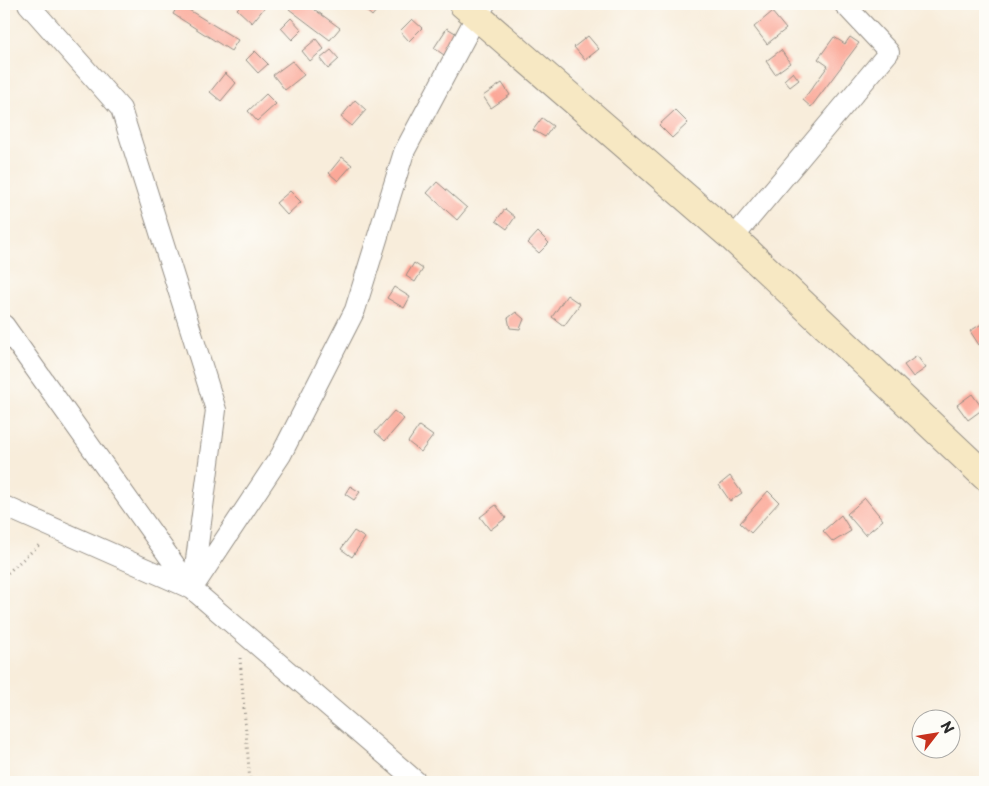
<svg xmlns="http://www.w3.org/2000/svg" width="989" height="786" font-family="'Playpen Sans',sans-serif">
	<rect width="100%" height="100%" fill="#fdfcf7"/>
	<filter id="ink" filterUnits="userSpaceOnUse"><feTurbulence type="fractalNoise" baseFrequency=".02" numOctaves="2"/><feDisplacementMap in="SourceGraphic" scale="10" xChannelSelector="R" yChannelSelector="G"/><feConvolveMatrix kernelMatrix="1 2 1 2 8 2 1 2 1" color-interpolation-filters="sRGB"/></filter>
	<filter id="wash" filterUnits="userSpaceOnUse"><feTurbulence type="fractalNoise" baseFrequency=".0096" numOctaves="4" result="noise"/><feDisplacementMap in="SourceGraphic" scale="20" xChannelSelector="R" yChannelSelector="G"/><feGaussianBlur stdDeviation="1.12" result="paint"/><feColorMatrix in="noise" values="0 0 0 0 0 0 0 0 0 0 0 0 0 0 0 0 0 1.4 0 .05"/><feComposite in="paint" operator="in"/></filter>
	<g filter="url(#wash)">
		<rect width="100%" height="100%" fill="#f8eddb"/>
		<g id="blocks">
			<!-- building -->
			<path fill="#fba898" d="M179 4 238 40 231 51 173 14Z
				M242 4H262L265 7 252 23 237 9Z
				M293 4H307L340 28 330 40 289 9Z
				M365 4H382L372 16 362 7Z
				M772 12 786 29 767 44 754 27Z
				M291 18 302 30 292 40 281 28Z
				M412 19 422 28 409 41 400 31Z
				M447 28 457 34 444 55 434 48Z
				M588 36 599 49 585 60 574 47Z
				M834 37 845 44 850 37 859 43 811 107 803 100 828 66 818 59Z
				M316 39 324 49 310 61 302 51Z
				M331 50 339 59 328 69 320 59Z
				M781 50 790 63 775 74 766 61Z
				M255 51 268 64 258 73 246 60Z
				M292 61 304 75 285 90 273 75Z
				M793 72 799 80 790 87 784 80Z
				M225 73 236 83 221 101 210 92Z
				M502 83 510 95 491 108 483 96Z
				M266 94 276 104 257 121 248 111Z
				M355 100 366 110 352 126 341 117Z
				M675 110 688 123 672 138 659 125Z
				M542 118 553 126 545 137 533 130Z
				M342 157 352 165 338 181 329 173Z
				M437 182 467 208 457 220 427 193Z
				M290 191 301 202 287 215 276 203Z
				M505 209 515 217 507 229 496 221Z
				M538 232 549 243 539 253 528 243Z
				M414 263 423 269 415 282 406 276Z
				M394 287 410 297 404 308 387 298Z
				M567 295 580 304 564 326 552 317Z
				M516 312 524 319 520 329 510 328 508 318Z
				M985 322V341L979 345 970 331Z
				M917 356 926 368 913 377 904 365Z
				M972 394 983 409 968 420 957 405Z
				M394 411 404 419 385 441 375 432Z
				M419 426 433 436 421 452 408 442Z
				M730 476 742 493 730 501 719 485Z
				M350 486 360 492 354 500 345 494Z
				M768 491 779 502 751 533 740 523Z
				M865 498 883 520 865 535 847 514Z
				M496 505 506 518 490 530 480 517Z
				M841 515 851 531 833 542 823 531Z
				M354 531 365 538 352 557 341 549Z"/>
		</g>
	</g>
	<g filter="url(#ink)">
		<use href="#blocks" fill-opacity="0" stroke="#928c83" stroke-width="1"/>
		<g fill="none" stroke-linecap="round" stroke-linejoin="round">
			<defs>
				<path id="street" d="M28 4 121 109 216 410 193 582
					M733 238 889 52 844 4
					M4 325 192 589 417 782
					M4 506 192 589
					M192 589 281 455 355 310 404 152 476 17 485 4"/>
				<path id="secondary" d="M463 4 733 238 985 476"/>
			</defs>
			<!-- street casing -->
			<use href="#street" stroke="#928c83" stroke-width="22"/>
			<!-- secondary casing -->
			<use href="#secondary" stroke="#928c83" stroke-width="30"/>
			<!-- path -->
			<path stroke="#928c83" stroke-width="3" stroke-dasharray="1 4" stroke-linecap="butt" d="M4 576 39 545
				M240 658 250 782"/>
			<!-- street -->
			<use href="#street" stroke="#fff" stroke-width="20"/>
			<!-- secondary -->
			<use href="#secondary" stroke="#f7e8c3" stroke-width="28"/>
		</g>
	</g>
	<!-- margin -->
	<rect width="989" height="786" fill="none" stroke="#fdfcf7" stroke-width="20"/>
	<!-- north arrow -->
	<g transform="translate(936 734) rotate(59)"><circle r="24" fill="#fdfcf7" stroke="#a9a8a5"/>
	<path d="M0-4L9 19L0 12L-9 19Z" fill="#c8321e"/>
	<text y="-8" font-size="14" font-weight="bold" text-anchor="middle" fill="#2b2b2b">N</text>
	</g>
</svg>
